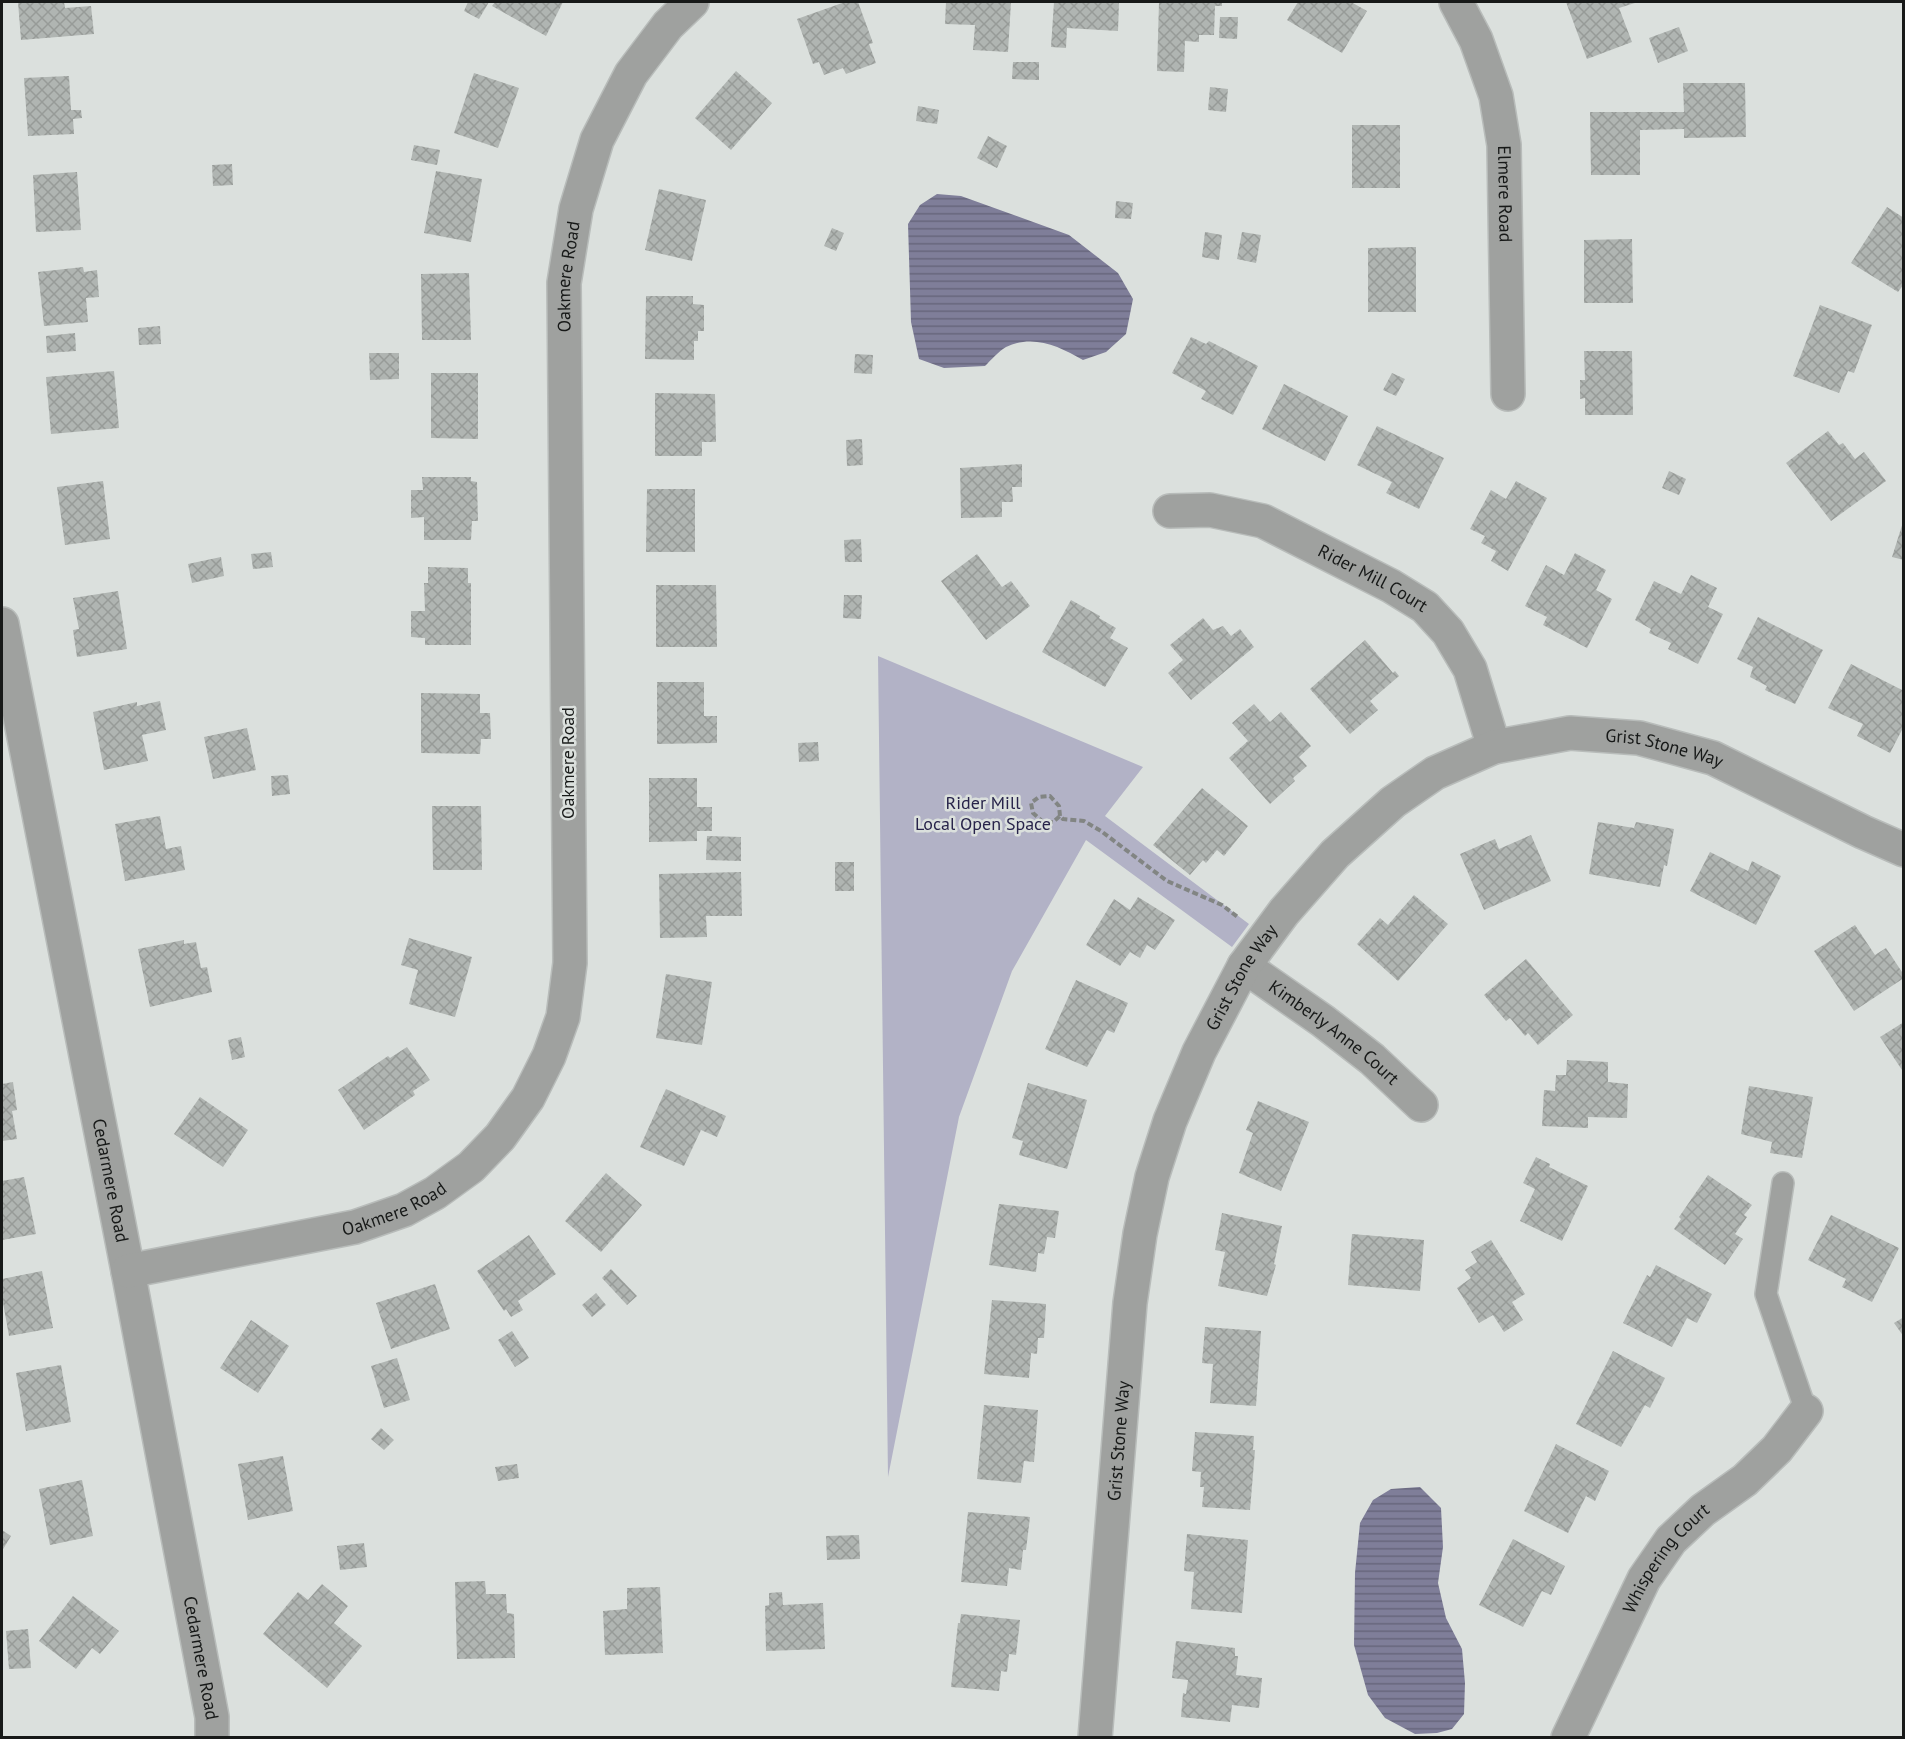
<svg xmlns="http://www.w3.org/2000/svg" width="1905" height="1739" font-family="'PT Sans',sans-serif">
	<defs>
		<pattern id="water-rules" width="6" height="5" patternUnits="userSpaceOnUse" patternTransform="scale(1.5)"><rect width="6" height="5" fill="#7f7e99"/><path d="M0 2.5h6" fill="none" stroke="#67667c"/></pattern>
		<pattern id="building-cross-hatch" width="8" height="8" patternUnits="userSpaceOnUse" patternTransform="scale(1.5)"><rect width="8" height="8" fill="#b0b5b2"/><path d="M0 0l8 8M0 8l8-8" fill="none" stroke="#979b98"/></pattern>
	</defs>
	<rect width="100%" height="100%" fill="#dbe0dd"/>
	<!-- green -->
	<path fill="#b2b2c6" d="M878 656 1143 767 1105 816 1249 924 1232 947 1086 840 1012 971 959 1117 888 1477Z"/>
	<!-- water -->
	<path fill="url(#water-rules)" d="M937 194 961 196 1069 235 1118 273 1133 299 1126 334 1106 352 1083 360C1059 346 1033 334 1006 347 999 351 991 360 985 366L944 368 919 359 911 322 908 224 920 205Z
		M1420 1487 1441 1508 1443 1547 1438 1583 1446 1618 1462 1649 1465 1683 1464 1714 1452 1729 1437 1733 1415 1734 1385 1718 1368 1695 1354 1645 1355 1573 1360 1523 1373 1500 1391 1489Z"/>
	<!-- building -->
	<path fill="url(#building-cross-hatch)" d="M18 2H64L65 8 91 6 94 34 21 40Z
		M468 2H489L479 19 464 11Z
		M495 2H563L546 36 492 6Z
		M845 2H858L873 43 869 44 876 63 846 74 843 68 824 75 819 62 813 64 797 19Z
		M946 2H1011L1008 52 973 50 975 25 945 24Z
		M1054 2H1119L1118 31 1067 28 1066 48 1051 47Z
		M1159 2H1222V6H1215L1214 35H1199V42L1185 41 1184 72 1157 71Z
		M1298 2H1351L1367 11 1342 53 1287 20Z
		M1566 2H1638L1619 8 1632 42 1587 59Z
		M1220 17H1238L1237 39 1219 38Z
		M1679 27 1688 51 1658 63 1649 38Z
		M1013 62H1039V80L1012 79Z
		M736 71 772 103 731 150 695 118Z
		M474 73 519 88 498 148 454 133Z
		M69 76 71 110H81L82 118 73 119 74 134 28 136 24 78Z
		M1683 83H1745L1746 137 1684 138V129L1640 130V175H1591L1590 112H1684Z
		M1210 87 1228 89 1226 112 1208 110Z
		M918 106 939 110 937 124 916 121Z
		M1352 125H1400V188H1352Z
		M988 136 1007 146 997 168 977 158Z
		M414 145 440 150 437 165 411 160Z
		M232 164 233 185 213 186 212 165Z
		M436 171 482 179 471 242 424 233Z
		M77 172 81 230 36 232 33 175Z
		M659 189 706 200 692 261 645 250Z
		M1116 201 1133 203 1131 219 1115 218Z
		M1887 207 1904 218V284L1898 292 1851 263Z
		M832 228 844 233 836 251 824 246Z
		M1205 232 1222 235 1219 260 1202 257Z
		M1242 232 1261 235 1256 263 1237 259Z
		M1632 239 1633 303H1584V240Z
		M1416 247V312H1368V248Z
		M83 267 84 272 97 270 99 297 86 298 88 322 44 326 38 272Z
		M469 273 471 340H422L421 274Z
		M646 296H693V304L704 305V331H698V341H694V360L645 359Z
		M1820 305 1872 325 1854 373 1848 371 1839 393 1793 376Z
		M160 326 161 344 139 345 138 328Z
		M75 333 76 351 47 353 46 336Z
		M1191 337 1206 344 1209 341 1258 366 1233 415 1201 399 1206 391 1172 373Z
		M1584 351H1632L1633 415H1585V398L1580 399V380H1585Z
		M369 353H399V379L370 380Z
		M855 354 873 355 872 374 854 373Z
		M114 371 119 428 51 434 46 377Z
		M431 373H478V439L431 438Z
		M1392 373 1405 379 1396 396 1383 390Z
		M1284 384 1348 416 1325 461 1262 429Z
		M655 393 715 394 716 442H702V456H655Z
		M1377 426 1444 458 1419 509 1386 493 1392 482 1357 465Z
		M1828 431 1839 445 1843 443 1855 459 1864 452 1886 481 1831 521 1786 463Z
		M862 439 863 465 847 466 846 440Z
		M1022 464V487H1012L1013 502H1002V517L961 518 960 468Z
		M1669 471 1686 479 1679 495 1662 488Z
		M422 477H471V481L477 482 478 521H472L471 540H424V517L411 518V490H423Z
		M103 481 110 539 65 545 57 487Z
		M1516 481 1547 498 1508 571 1491 561 1496 551 1481 543 1485 536 1470 529 1491 490 1506 499Z
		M647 489H695V552H646Z
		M1904 519V560L1892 557Z
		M861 539 862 562H845L844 540Z
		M271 552 273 567 253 569 251 554Z
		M1575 553 1606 570 1596 590 1612 599 1587 648 1543 625 1547 617 1525 606 1546 565 1564 575Z
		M977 554 1002 587 1011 581 1030 606 986 640 941 581Z
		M221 557 224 576 192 583 188 564Z
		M428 567 468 568V583H471V645H425V638L411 637V611H425L424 583H428Z
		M1691 575 1717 588 1708 607 1723 614 1698 664 1668 649 1671 643 1649 633 1651 629 1635 620 1654 581 1681 594Z
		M656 585H716L717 647H656Z
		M118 591 127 649 77 657 73 630 79 629 73 598Z
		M844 595H862L861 619 843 618Z
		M1071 600 1100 616 1099 618 1116 628 1110 638 1128 648 1105 687 1042 652Z
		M1758 617 1823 650 1795 704 1765 690 1767 686 1750 677 1753 667 1737 659Z
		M1203 618 1213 630 1223 626 1231 636 1240 629 1254 647 1191 700 1168 673 1183 660 1170 645Z
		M1365 640 1393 673 1395 671 1399 676 1370 701 1378 710 1350 734 1310 689Z
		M1851 664 1904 691V726L1890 753 1857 736 1863 724 1828 708Z
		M657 682H704V716H717V743L657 744Z
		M421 693 480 694V713H490L491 739H481L480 754 421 753Z
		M160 701 166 730 142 735 148 761 104 770 93 712 137 702V706Z
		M1254 704 1270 722 1281 712 1311 746 1299 757 1307 766 1293 778 1295 781 1270 804 1229 758 1248 741 1232 723Z
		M247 728 256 770 213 779 204 737Z
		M818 742 819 761 799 762 798 743Z
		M288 775 290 794 272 796 271 776Z
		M649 778H697V807H712V831H697V841L649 842Z
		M1202 788 1248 826 1224 856 1217 850 1206 863 1203 860 1190 875 1153 845Z
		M432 806H481L482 870H433Z
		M160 816 166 849 181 846 185 870 125 881 115 824Z
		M1598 822 1634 828 1636 822 1674 829 1667 866 1664 865 1660 887 1589 874Z
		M1531 835 1551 881 1484 910 1460 854 1495 839 1499 849Z
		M707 836 741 837V861L706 860Z
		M1710 852 1748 871 1752 861 1781 876 1756 925 1690 891Z
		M835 862H854V891H835Z
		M741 872 742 916H706L707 937 660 938 659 874Z
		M1414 895 1448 924 1398 981 1357 944 1380 918 1388 925Z
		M1138 897 1175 920 1155 950 1147 945 1140 958 1130 952 1120 966 1086 945 1114 899 1130 910Z
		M1855 925 1875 955 1886 948 1904 975V978L1854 1011 1814 951Z
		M409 938 472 957 455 1017 409 1004 418 970 401 965Z
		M184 940V944L196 942 201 968 207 967 212 992 150 1007 138 949Z
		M1526 959 1573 1015 1538 1045 1528 1033 1525 1036 1510 1018 1506 1021 1484 995Z
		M666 974 712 982 702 1045 656 1038Z
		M1076 980 1128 1003 1114 1033 1107 1030 1087 1067 1045 1049Z
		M1904 1022V1073L1880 1037Z
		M241 1037 245 1057 232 1060 228 1040Z
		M407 1047 430 1080 413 1091 415 1095 364 1130 338 1090 388 1056 390 1058Z
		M1567 1060 1608 1062V1082L1628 1084 1627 1118 1588 1117V1128L1542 1126 1544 1090 1555 1091 1556 1075H1566Z
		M13 1082 17 1110 12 1111 17 1139 2 1141V1084Z
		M1028 1083 1087 1100 1067 1169 1019 1155 1023 1141 1012 1138Z
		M1749 1086 1813 1097 1802 1158 1770 1153 1772 1142 1741 1134Z
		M666 1089 726 1116 717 1137 701 1130 684 1166 640 1147Z
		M200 1097 248 1130 223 1167 174 1134Z
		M1258 1101 1309 1122 1281 1191 1239 1173 1253 1133 1246 1130Z
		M1536 1157 1550 1164 1549 1167 1588 1186 1562 1241 1520 1221 1535 1189 1523 1183Z
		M606 1173 642 1205 601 1252 565 1221Z
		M1708 1175 1752 1205 1744 1215 1747 1217 1735 1234 1743 1239 1725 1265 1674 1229 1681 1219 1679 1217Z
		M24 1177 36 1234 2 1240V1181Z
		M999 1204 1059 1211 1055 1238 1047 1237 1044 1254 1038 1253 1036 1272 989 1265Z
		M1222 1213 1282 1226 1274 1264 1276 1265 1267 1296 1218 1286 1225 1252 1215 1250Z
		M1831 1215 1899 1248 1872 1302 1842 1287 1846 1279 1808 1260Z
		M1352 1234 1424 1240 1420 1291 1348 1285Z
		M529 1235 556 1274 518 1301 523 1310 511 1317 506 1309 504 1311 477 1271Z
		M1491 1240 1525 1294 1512 1302 1523 1320 1504 1332 1493 1315 1479 1323 1457 1288 1471 1278 1465 1270 1477 1262 1471 1252Z
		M1656 1265 1712 1294 1697 1323 1687 1318 1672 1347 1623 1323 1647 1275 1650 1277Z
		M611 1269 637 1296 627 1305 602 1278Z
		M42 1271 53 1328 9 1336 2 1297V1279Z
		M435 1284 450 1329 391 1349 376 1303Z
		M596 1293 606 1305 592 1317 582 1305Z
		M992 1300 1046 1304 1044 1338H1038L1037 1354 1031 1353 1029 1378 984 1374Z
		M1904 1317V1337L1894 1323Z
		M251 1320 289 1346 258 1393 220 1368Z
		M1205 1327 1261 1331 1256 1406 1210 1403 1213 1364 1202 1363Z
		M512 1331 529 1358 515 1367 498 1340Z
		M1613 1351 1665 1378 1650 1408 1645 1405 1621 1447 1576 1424Z
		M397 1358 410 1400 384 1408 371 1366Z
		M61 1365 71 1422 26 1431 16 1373Z
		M984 1405 1038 1410 1034 1462 1024 1461 1021 1483 977 1479Z
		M381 1428 394 1440 384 1450 371 1439Z
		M1195 1432 1254 1436 1253 1450H1255L1250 1510 1202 1507 1204 1487H1200L1201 1472 1192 1471Z
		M1556 1444 1609 1471 1595 1501 1586 1496 1568 1533 1524 1511Z
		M283 1456 293 1511 248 1520 238 1464Z
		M517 1464 519 1478 498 1481 495 1467Z
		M82 1480 93 1536 50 1545 39 1489Z
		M968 1512 1030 1517 1026 1550H1023L1021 1570 1009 1568 1007 1586 961 1582Z
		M2 1530 11 1536 2 1551Z
		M1187 1534 1248 1540 1242 1613 1191 1609 1194 1572 1184 1571Z
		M859 1535 860 1559 827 1560 826 1536Z
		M1513 1539 1565 1566 1551 1595 1542 1591 1523 1627 1479 1605Z
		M364 1543 367 1567 340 1570 337 1546Z
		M485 1581 486 1594H506L507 1613 514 1614 515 1658 457 1659 455 1582Z
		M322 1584 348 1606 334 1623 362 1646 327 1688 263 1634 298 1592 308 1600Z
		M660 1587 663 1653 605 1655 603 1611 627 1609V1588Z
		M782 1592 783 1605 823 1603 825 1649 766 1651 765 1606 769 1605V1593Z
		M73 1596 119 1631 100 1654 92 1648 76 1669 39 1641Z
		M961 1614 1020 1620 1016 1655 1009 1654 1007 1672 1001 1671 999 1691 951 1687 958 1623H960Z
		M28 1629 31 1668 9 1669 6 1631Z
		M1176 1641 1235 1648V1656H1238L1236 1675 1262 1678 1259 1708 1232 1705 1230 1722 1181 1717 1183 1693 1186 1694 1188 1680 1172 1678Z"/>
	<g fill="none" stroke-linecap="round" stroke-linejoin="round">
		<defs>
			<path id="service" d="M1783 1183 1766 1294 1806 1411"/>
			<g id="minor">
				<path id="s1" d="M1456 2 1476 40 1496 96 1504 145 1508 394"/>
				<path id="s2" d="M1170 511 1210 510 1263 521 1391 586 1425 607 1448 632 1470 669 1494 747"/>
				<path id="s3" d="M2 624 128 1271 212 1717V1738"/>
				<path id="s4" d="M1244 966 1323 1021 1372 1059 1421 1105"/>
				<path id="s5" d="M128 1271 355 1227 404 1210 435 1193 471 1167 500 1137 528 1098 549 1056 563 1017 570 963 564 283 576 209 597 140 631 74 668 25 692 2"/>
				<path id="s6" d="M1095 1738 1130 1303 1140 1234 1152 1177 1170 1121 1199 1052 1244 966 1284 912 1335 854 1393 802 1435 773 1494 747 1570 733 1639 738 1713 758 1863 832 1904 850"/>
				<path id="s7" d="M1568 1738 1644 1579 1671 1540 1703 1510 1745 1480 1777 1449 1806 1411"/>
			</g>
		</defs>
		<!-- service casing -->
		<use href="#service" stroke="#b8bcba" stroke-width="24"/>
		<!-- minor casing -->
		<use href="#minor" stroke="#b8bcba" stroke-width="36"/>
		<!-- path -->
		<path stroke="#828583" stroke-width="4" stroke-dasharray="6 3" stroke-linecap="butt" d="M1060 816 1059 806 1050 796 1039 797 1031 803 1033 813 1043 822H1053L1060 816 1063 819 1084 821 1101 831 1167 881 1222 905 1239 918"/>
		<!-- service -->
		<use href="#service" stroke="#9fa19f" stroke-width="21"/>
		<!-- minor -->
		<use href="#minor" stroke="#9fa19f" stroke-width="33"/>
	</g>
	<g text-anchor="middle" stroke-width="5" stroke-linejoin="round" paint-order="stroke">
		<!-- street labels -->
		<g font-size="18" fill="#171918" stroke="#dbe0dd">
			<text dy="6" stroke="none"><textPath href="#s1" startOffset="201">Elmere Road</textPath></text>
			<text dy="6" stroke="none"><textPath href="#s5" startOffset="1282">Oakmere Road</textPath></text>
			<text dy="6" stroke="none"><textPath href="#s2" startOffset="218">Rider Mill Court</textPath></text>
			<text dy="6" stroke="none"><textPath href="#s6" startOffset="1306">Grist Stone Way</textPath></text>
			<text transform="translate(568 763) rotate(-90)" y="6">Oakmere Road</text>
			<text dy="6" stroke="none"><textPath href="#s6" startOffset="784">Grist Stone Way</textPath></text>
			<text dy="6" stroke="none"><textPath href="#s4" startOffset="112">Kimberly Anne Court</textPath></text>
			<text dy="6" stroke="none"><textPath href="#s3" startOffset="567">Cedarmere Road</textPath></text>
			<text dy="6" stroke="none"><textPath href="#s5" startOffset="274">Oakmere Road</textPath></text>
			<text dy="6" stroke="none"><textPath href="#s6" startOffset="298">Grist Stone Way</textPath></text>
			<text dy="6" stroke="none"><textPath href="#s7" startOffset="206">Whispering Court</textPath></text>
			<text dy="6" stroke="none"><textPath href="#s3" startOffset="1053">Cedarmere Road</textPath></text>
		</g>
		<!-- park labels -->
		<g font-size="18" fill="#27234a" stroke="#dbe0dd">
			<text x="983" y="809">Rider Mill<tspan x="983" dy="21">Local Open Space</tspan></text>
		</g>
	</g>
	<!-- border -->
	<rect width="1905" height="1739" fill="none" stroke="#171918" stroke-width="6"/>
</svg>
